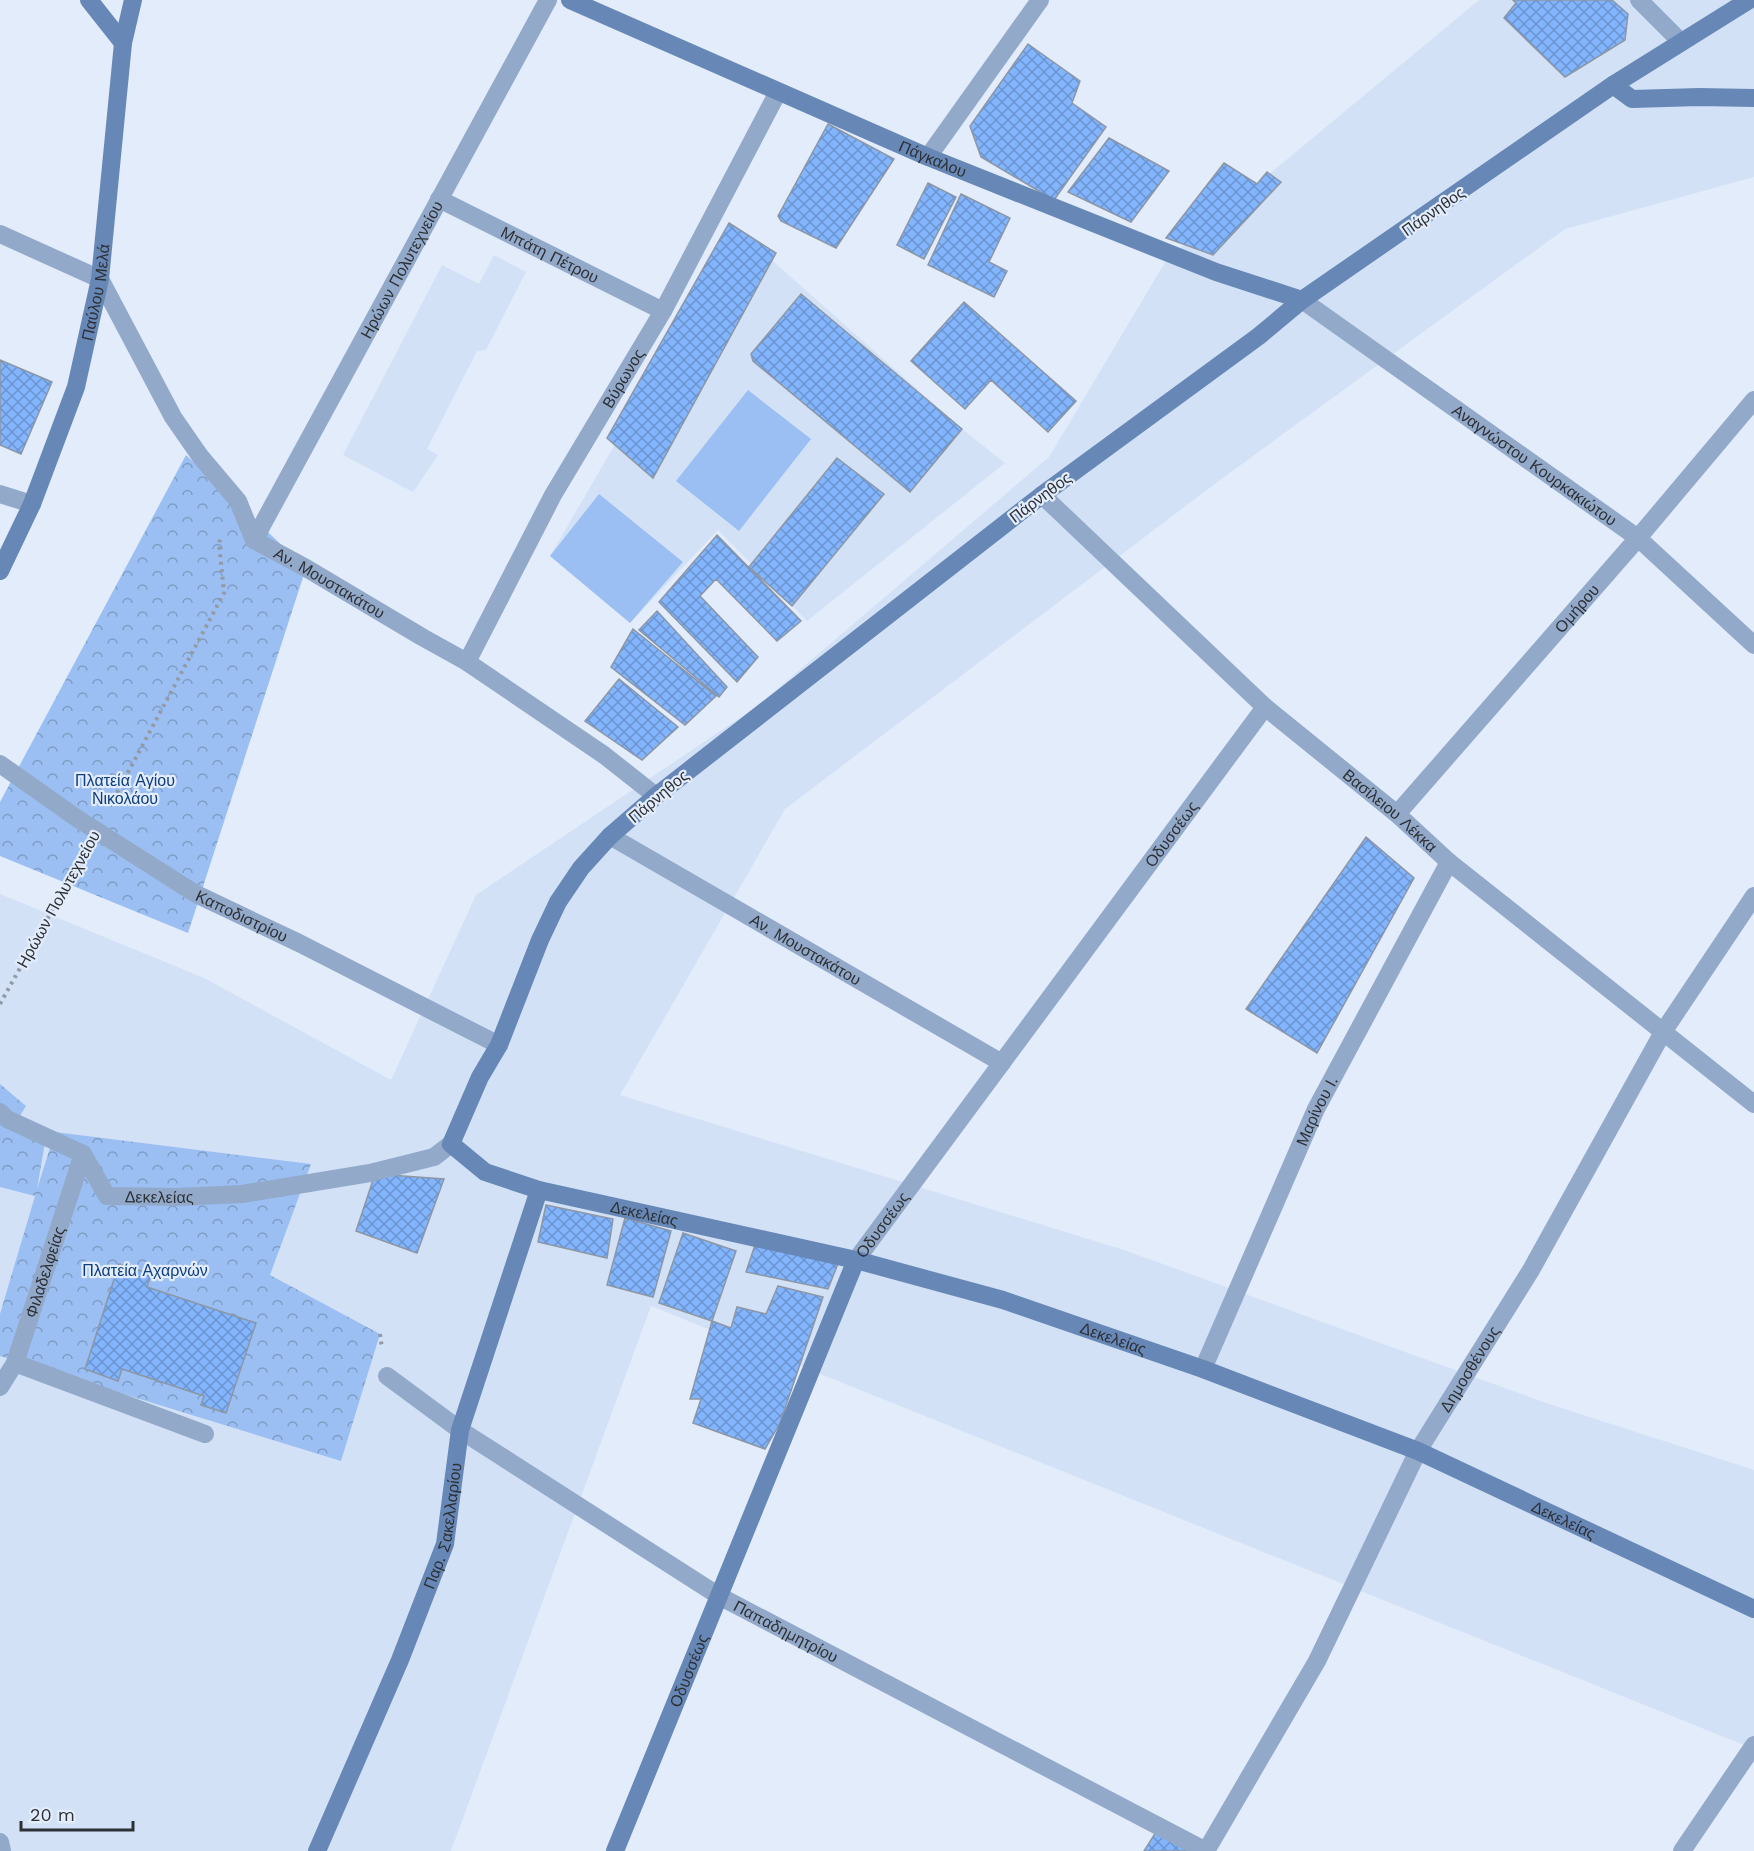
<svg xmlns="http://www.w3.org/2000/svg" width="1754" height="1851" font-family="'Work Sans',sans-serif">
	<defs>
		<pattern id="forest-crowns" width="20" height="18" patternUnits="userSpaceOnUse" patternTransform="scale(1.5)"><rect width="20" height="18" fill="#9bbff2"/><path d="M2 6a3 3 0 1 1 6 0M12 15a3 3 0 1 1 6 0" fill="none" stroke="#7f9cc5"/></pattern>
		<pattern id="building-cross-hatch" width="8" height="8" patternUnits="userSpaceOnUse" patternTransform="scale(1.5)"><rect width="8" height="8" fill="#82b5fd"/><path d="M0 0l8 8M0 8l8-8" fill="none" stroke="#6b94ce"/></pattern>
	</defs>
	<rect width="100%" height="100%" fill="#e2ecfb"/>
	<!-- built -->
	<path fill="#d3e1f6" d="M1479 0H1754V177L1565 229 1220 480 785 809 620 1095 1124 1250 1549 1404 1754 1470V1749L651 1306 451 1851H0V894L204 978 391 1080 476 895 756 707 1049 457 1167 259Z
		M739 231 962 429 1005 463 807 621 718 530 630 623 550 556Z
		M494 255 526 272 486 350 477 351 427 449 438 455 413 492 343 455 442 265 479 284Z"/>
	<!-- forest -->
	<path fill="url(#forest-crowns)" d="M186 455 306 568 188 933 0 856V802Z
		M0 1084 26 1106 16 1122 46 1137 37 1189 55 1132 311 1164 270 1275 380 1334 341 1461 0 1356V1314L35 1196 0 1187Z"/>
	<!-- pitch -->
	<path fill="#9bbff2" d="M748 390 811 439 739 531 676 481Z
		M599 494 683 562 630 623 550 556Z"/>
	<!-- building -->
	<path fill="url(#building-cross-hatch)" stroke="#8d96a3" stroke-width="1.5" d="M1513 0H1612L1628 14 1625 40 1565 77 1504 18 1516 3Z
		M1028 44 1080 81 1072 103 1106 127 1054 200 981 157 970 126Z
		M828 124 894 159 836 248 781 221 778 216Z
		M1109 138 1169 171 1131 222 1068 192Z
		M1224 163 1257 184 1267 172 1281 182 1213 255 1166 238Z
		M928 183 956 197 924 259 897 245Z
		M961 194 1010 218 989 262 1007 271 994 297 928 265Z
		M729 223 776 253 653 478 607 438Z
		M801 294 962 429 910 492 753 361 751 354Z
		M964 302 1076 401 1048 432 991 380 965 409 911 361Z
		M0 360 52 382 21 454 0 445Z
		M837 458 884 494 792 606 749 567Z
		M717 535 801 621 777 641 716 579 700 596 758 657 737 682 659 602Z
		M657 611 727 687 719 697 639 630Z
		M633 629 716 696 685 725 611 667Z
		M619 679 678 727 642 760 585 721Z
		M1366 837 1414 878 1317 1053 1246 1009Z
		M375 1174 444 1179 417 1253 356 1231Z
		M546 1205 613 1219 607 1258 538 1242Z
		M625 1218 671 1231 653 1297 607 1285Z
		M683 1233 736 1251 712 1321 659 1303Z
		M756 1242 839 1261 828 1289 746 1272Z
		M119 1264 151 1274 147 1287 256 1323 226 1413 201 1405 204 1396 122 1369 118 1381 85 1369Z
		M778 1286 823 1297 780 1423 765 1449 693 1423 701 1399H690L712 1321 731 1328 737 1307 766 1314Z
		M1156 1832 1188 1851H1144Z"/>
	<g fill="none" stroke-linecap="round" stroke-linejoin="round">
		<!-- path -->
		<path stroke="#939aa5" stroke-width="4" stroke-dasharray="3 4.5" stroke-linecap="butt" d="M110 806 224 593 219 543 221 537
			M0 1004 83 855
			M380 1334 382 1348"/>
		<!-- street -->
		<g stroke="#93a9c9" stroke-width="18">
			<path d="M1639 0 1681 42"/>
			<path d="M928 157 1040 0"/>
			<path id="s1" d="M439 199 663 311"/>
			<path id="s2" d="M0 234 100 279 173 417 200 456 238 501 254 540 306 568 422 637 467 662 604 755 656 796"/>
			<path id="s3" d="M1302 300 1638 538 1754 645"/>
			<path d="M0 494 32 504"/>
			<path id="s4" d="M1042 495 1265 707 1397 814 1449 862 1754 1104"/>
			<path id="s5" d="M254 540 548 0"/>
			<path id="s6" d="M467 662 553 495 663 311 778 92"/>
			<path id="s7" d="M0 764 78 819 196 894 299 943 499 1045"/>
			<path id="s8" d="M1397 814 1638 538 1754 400"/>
			<path id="s9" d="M610 836 1002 1063"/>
			<path id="s10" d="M0 1112 7 1119 83 1154 107 1196 178 1197 242 1194 370 1173 434 1157 451 1144"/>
			<path id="s11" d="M856 1260 1265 707"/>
			<path d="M15 1363 205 1434"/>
			<path id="s12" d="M1203 1369 1316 1109 1449 862"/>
			<path id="s13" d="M387 1376 460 1430 719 1596 1206 1851"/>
			<path id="s14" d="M0 1387 15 1363 83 1154"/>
			<path d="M0 1842 2 1851"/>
			<path id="s15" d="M1206 1851 1317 1661 1418 1451 1531 1270 1663 1032 1754 896"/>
			<path d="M1682 1851 1754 1745"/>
		</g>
		<!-- secondary -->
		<g stroke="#6788b6" stroke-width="18">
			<path d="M89 0 123 43"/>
			<path id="s16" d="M570 0 928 157 1216 272 1302 300"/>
			<path id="s17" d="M1749 0 1613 85 1302 300 1259 336 1042 495 656 796 610 836 581 868 558 902 540 940 499 1045 480 1077 451 1144 485 1172 539 1190 856 1260 1003 1300 1203 1369 1418 1451 1754 1609"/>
			<path d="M1613 85 1632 99 1699 97 1754 98"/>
			<path id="s18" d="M0 571 32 504 76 387 100 279 123 43 133 0"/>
			<path id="s19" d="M317 1851 400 1660 445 1544 460 1430 539 1190"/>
			<path id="s20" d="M615 1851 856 1260"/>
		</g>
	</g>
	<g text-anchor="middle" stroke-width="4.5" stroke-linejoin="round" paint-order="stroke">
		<!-- street labels -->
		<g font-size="16" fill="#2d3136" stroke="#e2ecfb">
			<text dy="6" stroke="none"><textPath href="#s16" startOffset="396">Πάγκαλου</textPath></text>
			<text transform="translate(1433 211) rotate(-35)" y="6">Πάρνηθος</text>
			<text dy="6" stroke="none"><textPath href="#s1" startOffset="124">Μπάτη Πέτρου</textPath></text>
			<text dy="6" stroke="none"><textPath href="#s5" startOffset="308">Ηρώων Πολυτεχνείου</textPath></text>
			<text dy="6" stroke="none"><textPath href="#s18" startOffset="296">Παύλου Μελά</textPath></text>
			<text dy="6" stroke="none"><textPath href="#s6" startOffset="324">Βύρωνος</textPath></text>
			<text dy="6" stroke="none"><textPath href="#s3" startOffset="285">Αναγνώστου Κουρκακιώτου</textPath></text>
			<text transform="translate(1040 497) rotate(-37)" y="6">Πάρνηθος</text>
			<text dy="6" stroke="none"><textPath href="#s2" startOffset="501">Αν. Μουστακάτου</textPath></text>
			<text dy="6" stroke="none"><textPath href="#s8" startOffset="273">Ομήρου</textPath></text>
			<text transform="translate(658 796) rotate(-40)" y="6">Πάρνηθος</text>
			<text dy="6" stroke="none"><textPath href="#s4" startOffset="470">Βασίλειου Λέκκα</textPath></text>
			<text dy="6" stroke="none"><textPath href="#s11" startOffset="530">Οδυσσέως</textPath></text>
			<text transform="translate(58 899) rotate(-61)" y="6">Ηρώων Πολυτεχνείου</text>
			<text dy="6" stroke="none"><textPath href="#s7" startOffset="286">Καποδιστρίου</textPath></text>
			<text dy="6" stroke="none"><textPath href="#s9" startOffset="226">Αν. Μουστακάτου</textPath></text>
			<text dy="6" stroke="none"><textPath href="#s12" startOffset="282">Μαρίνου Ι.</textPath></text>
			<text dy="6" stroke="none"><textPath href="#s10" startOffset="194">Δεκελείας</textPath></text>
			<text dy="6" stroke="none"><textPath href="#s17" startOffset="1972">Δεκελείας</textPath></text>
			<text dy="6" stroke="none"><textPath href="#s11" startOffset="44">Οδυσσέως</textPath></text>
			<text dy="6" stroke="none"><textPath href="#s14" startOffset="124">Φιλαδελφείας</textPath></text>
			<text dy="6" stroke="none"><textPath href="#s17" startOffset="2458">Δεκελείας</textPath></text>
			<text dy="6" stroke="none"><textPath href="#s15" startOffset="550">Δημοσθένους</textPath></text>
			<text dy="6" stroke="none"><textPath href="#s17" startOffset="2944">Δεκελείας</textPath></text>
			<text dy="6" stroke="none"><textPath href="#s19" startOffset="350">Παρ. Σακελλαρίου</textPath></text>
			<text dy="6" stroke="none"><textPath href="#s13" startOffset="474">Παπαδημητρίου</textPath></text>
			<text dy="6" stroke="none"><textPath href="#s20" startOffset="195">Οδυσσέως</textPath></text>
		</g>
		<!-- park labels -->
		<g font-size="16" fill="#0f3e7e" stroke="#e2ecfb">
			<text x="125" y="786">Πλατεία Αγίου<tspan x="125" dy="18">Νικολάου</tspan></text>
			<text x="145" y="1276">Πλατεία Αχαρνών</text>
		</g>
	</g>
	<!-- scale -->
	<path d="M21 1821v9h112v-9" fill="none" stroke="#2d3136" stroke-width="3"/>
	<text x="30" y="1821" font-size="18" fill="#2d3136" stroke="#e2ecfb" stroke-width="4.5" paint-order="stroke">20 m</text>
</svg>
